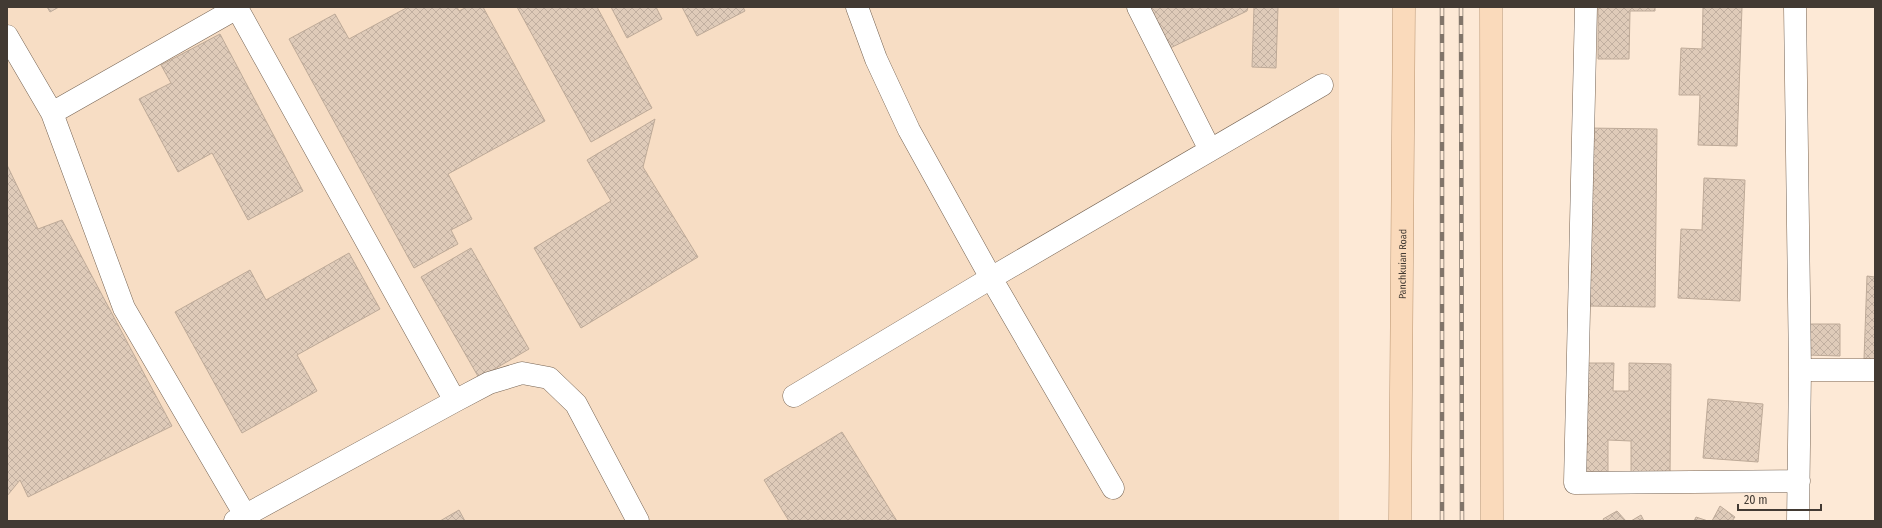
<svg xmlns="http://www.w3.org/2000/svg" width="1882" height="528" font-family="'Fira Sans Condensed',sans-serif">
	<defs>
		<pattern id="building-cross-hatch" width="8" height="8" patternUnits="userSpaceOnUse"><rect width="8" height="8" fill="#dfcbb9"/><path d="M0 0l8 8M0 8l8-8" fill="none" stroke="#c1afa0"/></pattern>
	</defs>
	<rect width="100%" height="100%" fill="#fde9d6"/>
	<!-- built -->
	<path fill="#f7ddc4" d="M7 7H1339V521H7Z"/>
	<!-- building -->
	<path fill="url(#building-cross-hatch)" stroke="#beaa98" d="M47 7H59L50 12Z
		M408 7H457L459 11 467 7H483L545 121 448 174 472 219 451 230 458 244 414 268 289 39 335 14 349 39Z
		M517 7H597L652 108 591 142Z
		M611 7H656L662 19 627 38Z
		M682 7H743L745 11 697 36Z
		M1145 7H1248L1247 11 1166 50Z
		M1254 7H1278L1276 68 1252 67Z
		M1598 7H1655V11H1630L1629 59H1598Z
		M1703 7H1742L1737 146 1698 145 1700 95H1679L1681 48 1702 49Z
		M220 34 303 191 248 220 212 153 178 172 139 99 171 83 161 65Z
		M655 119 643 167 698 257 581 328 534 248 611 201 587 160Z
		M1588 128 1657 129 1655 307 1586 306Z
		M7 165 38 229 62 220 172 426 28 497 20 480 7 496Z
		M1704 178 1745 180 1740 301 1678 298 1681 229 1702 230Z
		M471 248 529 349 479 378 421 277Z
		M349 253 380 309 297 355 317 391 242 433 175 312 250 270 266 300Z
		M1867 276 1875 277V359H1864Z
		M1807 324H1840V356L1807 355Z
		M1579 363H1614L1613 391H1629V363L1671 364 1670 477 1631 476V441L1608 440V476H1578Z
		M1708 399 1763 404 1758 462 1703 458Z
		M842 432 897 521H789L764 480Z
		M1720 506 1735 517 1732 521H1712Z
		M459 510 465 521H440Z
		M1617 511 1626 521H1604L1603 519Z
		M1641 515 1644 521H1631Z
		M1696 517 1708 521H1694Z"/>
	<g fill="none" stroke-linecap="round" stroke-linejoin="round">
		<defs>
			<path id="minor" d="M857 7 876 59 909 130 991 278 1113 488
				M1138 7 1210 150
				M1586 7 1575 483 1799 481
				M1795 7 1800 370 1798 521
				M7 36 52 113 124 308 245 515
				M52 113 237 8 455 401
				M1800 370H1875
				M794 396 991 278 1322 85
				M235 521 455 401 489 383 522 373 549 378 576 404 638 521"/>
			<g id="major">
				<path d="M1491 7 1492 521"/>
				<path id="s1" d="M1400 521 1404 7"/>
			</g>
		</defs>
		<!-- minor casing -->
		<use href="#minor" stroke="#766454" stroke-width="23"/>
		<!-- major casing -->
		<use href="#major" stroke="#b7926e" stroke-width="23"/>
		<!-- minor -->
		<use href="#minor" stroke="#fff" stroke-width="22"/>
		<!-- major -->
		<use href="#major" stroke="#fadabb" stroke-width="22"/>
		<defs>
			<path id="rail" d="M1442 7V521
				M1461 7 1462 521"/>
		</defs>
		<!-- rail casing -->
		<use href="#rail" stroke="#81756a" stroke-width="4.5"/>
		<!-- rail -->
		<use href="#rail" stroke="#fde9d6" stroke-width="3" stroke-dasharray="9" stroke-linecap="butt"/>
	</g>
	<g text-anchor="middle" stroke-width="4" stroke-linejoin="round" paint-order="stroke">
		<!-- street labels -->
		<g font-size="10" fill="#423a33" stroke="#fde9d6">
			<text dy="4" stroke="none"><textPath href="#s1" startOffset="257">Panchkuian Road</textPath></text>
		</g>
	</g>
	<!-- border -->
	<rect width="1882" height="528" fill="none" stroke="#423a33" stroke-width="16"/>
	<!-- scale -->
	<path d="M1738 504v6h83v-6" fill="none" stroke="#423a33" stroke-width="2"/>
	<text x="1744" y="504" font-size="12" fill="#423a33" stroke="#fde9d6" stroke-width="3" paint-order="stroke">20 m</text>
</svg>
